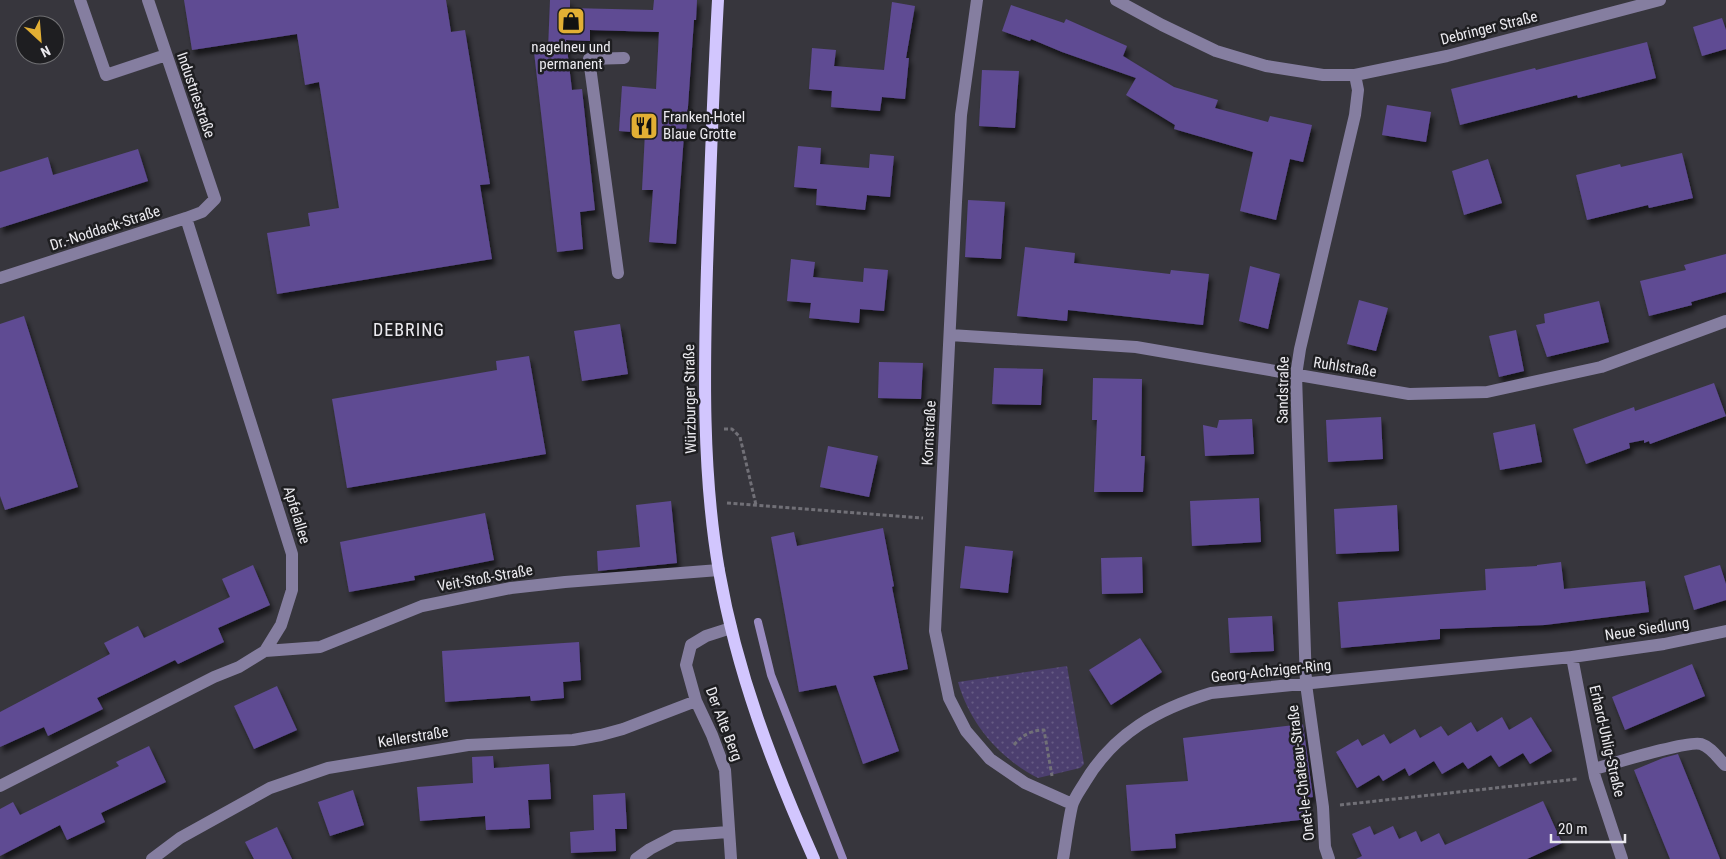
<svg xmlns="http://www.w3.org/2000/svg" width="1726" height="859" font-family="'Roboto Condensed',sans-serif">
	<defs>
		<pattern id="park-dots" width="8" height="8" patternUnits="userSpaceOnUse" patternTransform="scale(1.25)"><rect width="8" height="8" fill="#4c3f6f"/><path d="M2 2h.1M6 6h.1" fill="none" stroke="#665b84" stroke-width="1.8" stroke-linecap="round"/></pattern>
		<filter id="shadow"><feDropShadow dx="3" dy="5.5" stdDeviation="2.5" flood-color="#0009"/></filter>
	</defs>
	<rect width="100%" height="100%" fill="#37363d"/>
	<!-- park -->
	<path fill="url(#park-dots)" d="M1067 666 1084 764 1080 768 1038 778C999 758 970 724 958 682Z"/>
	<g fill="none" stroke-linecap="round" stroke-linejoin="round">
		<!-- stream -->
		<path stroke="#9a8cc1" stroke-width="8" d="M758 622 771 675 843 859"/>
	</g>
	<!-- building -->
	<path fill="#5f4b93" filter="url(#shadow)" d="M184 0H446L451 32 465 30 490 184 480 185 492 259 277 294 267 233 310 226 308 213 339 208 319 82 305 85 297 34 192 50Z
		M550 0H570V8L653 10 654 0H697L696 20H694L686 135H684L676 244 649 242 653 190H642L645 133 619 131 622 86 656 89 659 32 590 30V41L566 40 572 90 582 89 595 210 580 212 583 249 557 252 534 52 548 50Z
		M892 2 915 6 906 58H909L905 99 882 97 880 111 831 107 832 91 809 89 812 48 836 50 834 66 884 70Z
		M1011 5 1064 23 1066 19 1127 46 1123 56 1174 87 1218 100 1215 108 1268 122 1270 116 1312 125 1303 162 1290 159 1276 220 1240 211 1253 152 1174 129 1175 125 1126 95 1136 78 1062 52 1031 39 1030 41 1002 31Z
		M1722 18 1726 30V49L1702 56 1693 27Z
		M1647 42 1656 78 1578 98 1577 95 1460 125 1451 89 1535 68 1536 70Z
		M982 70 1019 71 1015 128 979 126Z
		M1387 105 1431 112 1426 142 1382 135Z
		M798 146 821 148 820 164 869 168 870 154 894 156 890 197 867 195 865 210 816 205 817 189 794 187Z
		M138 149 148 181 0 228V172L48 157 53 175Z
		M1682 153 1693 198 1649 208 1648 205 1587 220 1576 175 1620 164 1621 167Z
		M1488 159 1502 203 1464 215 1452 171Z
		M968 200 1005 202 1001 259 965 257Z
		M1025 247 1075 253 1074 263 1170 274 1171 270 1209 274 1203 325 1068 310 1067 321 1017 316Z
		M1726 254V292L1691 302 1692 305 1649 316 1640 281 1686 270 1684 265Z
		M791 259 815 262 813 277 863 282 864 268 888 270 884 311 860 309 859 323 809 318 811 303 787 301Z
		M1250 266 1280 274 1268 329 1239 321Z
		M1359 300 1388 308 1376 351 1347 344Z
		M1599 301 1609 342 1547 357 1536 325 1545 323 1544 314Z
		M24 316 78 487 5 510 0 496V324Z
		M620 324 628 374 582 381 574 331Z
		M1516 330 1524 371 1499 377 1489 336Z
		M529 356 546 454 347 488 332 399 497 370 496 361Z
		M879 362 923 363 921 399 878 398Z
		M994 368 1043 369 1041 405 992 404Z
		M1093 378 1142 379 1141 456H1145L1143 492H1094L1097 420H1092Z
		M1714 383 1726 416 1650 444 1649 441 1644 443V440L1629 443 1630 448 1586 464 1573 429 1634 407 1635 411Z
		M1381 417 1383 459 1328 462 1326 420Z
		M1252 419 1254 454 1205 456 1203 425 1217 428 1219 420Z
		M1535 424 1542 462 1500 470 1493 433Z
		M828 446 878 456 869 497 820 487Z
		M1259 498 1261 542 1192 546 1190 501Z
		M671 501 677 563 598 571 597 551 640 547 636 505Z
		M1397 505 1399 551 1336 554 1334 509Z
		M485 513 494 560 414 576 415 580 349 592 340 542Z
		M883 528 894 586 892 587 908 669 873 676 899 751 863 764 836 685 799 692 771 537 794 532 797 546Z
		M965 546 1013 551 1008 593 960 588Z
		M1142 557 1143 593 1102 594 1101 558Z
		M1561 562 1564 589 1645 581 1649 612 1545 625 1440 629V639L1341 648 1338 602 1486 590 1485 569 1537 566V565Z
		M253 565 270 605 218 628 224 642 178 664 175 660 97 698 103 709 48 736 44 727 0 747V712L110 654 104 643 138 626 144 638 230 597 222 579Z
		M1720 565 1726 584V600L1694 610 1684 576Z
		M1272 616 1274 651 1230 653 1228 618Z
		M1140 638 1162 672 1111 705 1089 670Z
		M579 642 581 680 563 682 564 698 531 701 530 696 445 702 442 651Z
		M1692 664 1705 696 1625 730 1612 697Z
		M277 686 297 730 254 749 234 706Z
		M1502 717 1509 730 1531 717 1552 751 1530 764 1523 753 1499 767 1491 755 1468 769 1463 762 1442 774 1434 761 1409 776 1405 768 1383 781 1379 775 1357 788 1336 752 1358 739 1362 746 1384 734 1390 744 1415 729 1420 738 1441 726 1448 736 1471 722 1477 732Z
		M1303 724 1313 797 1306 798 1308 819 1175 834 1176 848 1131 851 1126 785 1188 781 1183 738Z
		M149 746 166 782 101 813 105 822 67 840 60 825 0 856V809L13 802 20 815 119 766 116 762Z
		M1678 754 1699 806 1720 859H1670L1634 770 1663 758Z
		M493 756 494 768 549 764 551 799 528 800 530 828 486 830 485 816 420 821 417 787 473 783 472 757Z
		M353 790 364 825 330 836 318 802Z
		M625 793 627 829H615L616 851 571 853 570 832 594 830 593 795Z
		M1543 801 1562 843 1527 859H1356L1362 856 1352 834 1370 826 1374 835 1393 826 1399 839 1416 831 1421 842 1439 833 1445 845Z
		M277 827 292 859H254L245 842Z"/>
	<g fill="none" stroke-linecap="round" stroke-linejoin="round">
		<!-- path -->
		<path stroke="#717077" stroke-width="3" stroke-dasharray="4 2.5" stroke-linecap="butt" d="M724 429H732L740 437 756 505
			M727 503 923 518
			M1014 745C1022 735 1032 730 1044 730L1052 776
			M1340 805 1577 779"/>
		<!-- minor -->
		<path stroke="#857ea0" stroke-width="12" d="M80 0 106 75 166 55
			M977 0 961 115 956 202 935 631 949 698 966 731 990 759 1025 783 1072 804
			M1116 0 1162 25 1216 51 1266 66 1323 75H1355L1447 56 1660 0
			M618 273 589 59 624 58
			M0 278 186 218 202 212 215 199 148 0
			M950 335 1136 347 1409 394 1487 392 1601 367 1726 321
			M265 651 320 647 422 606 511 588 565 582 719 570
			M1572 657 1595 777 1622 859
			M1594 769C1612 764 1688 740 1701 744 1711 747 1718 758 1725 765
			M0 786 214 677 239 667 265 651 281 625 292 590V554L186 218
			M152 859 180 838 270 788 328 768 468 745 573 740 601 735 623 729 696 701
			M636 859 650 849 675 836 728 832
			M731 859 725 770 712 735 696 701 686 665 691 645 706 636 731 628
			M1063 859C1066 842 1068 823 1072 806 1074 798 1081 789 1085 782 1114 733 1158 709 1211 693L1572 657 1664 644 1726 631
			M1329 859 1325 847 1323 807 1306 684 1296 375 1300 349 1355 115 1358 90 1355 75"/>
		<!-- major -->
		<path stroke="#d2c6fe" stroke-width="12" d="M718 0C713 89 710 179 707 268 704 369 702 472 719 571 737 673 772 765 814 859"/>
	</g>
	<!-- icons -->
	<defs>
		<symbol id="shop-square" viewBox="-11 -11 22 22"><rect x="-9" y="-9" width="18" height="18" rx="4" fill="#e2af34" stroke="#1e1e21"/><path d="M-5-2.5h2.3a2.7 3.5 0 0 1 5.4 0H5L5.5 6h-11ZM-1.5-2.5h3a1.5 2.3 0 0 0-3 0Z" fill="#111"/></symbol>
		<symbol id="restaurant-square" viewBox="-11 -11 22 22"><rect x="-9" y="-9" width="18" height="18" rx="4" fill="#e2af34" stroke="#1e1e21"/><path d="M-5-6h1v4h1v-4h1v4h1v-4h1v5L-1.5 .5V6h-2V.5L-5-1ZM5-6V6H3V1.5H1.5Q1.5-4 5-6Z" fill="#111"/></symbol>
	</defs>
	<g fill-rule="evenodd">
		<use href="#shop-square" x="555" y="5" width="32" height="32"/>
		<use href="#restaurant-square" x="628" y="110" width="32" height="32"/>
	</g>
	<g text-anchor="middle" stroke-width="5" stroke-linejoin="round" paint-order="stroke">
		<!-- street labels -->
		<g font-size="15" fill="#ebeaef" stroke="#1e1e21">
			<text transform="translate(1489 28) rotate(-14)" y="5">Debringer Straße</text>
			<text transform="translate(196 95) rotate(71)" y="5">Industriestraße</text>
			<text transform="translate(105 228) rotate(-18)" y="5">Dr.-Noddack-Straße</text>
			<text transform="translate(1345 367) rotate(9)" y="5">Ruhlstraße</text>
			<text transform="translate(1283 390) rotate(-89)" y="5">Sandstraße</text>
			<text transform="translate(690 399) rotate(-91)" y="5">Würzburger Straße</text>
			<text transform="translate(929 433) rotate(-87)" y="5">Kornstraße</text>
			<text transform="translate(297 515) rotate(73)" y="5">Apfelallee</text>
			<text transform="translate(485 578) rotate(-10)" y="5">Veit-Stoß-Straße</text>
			<text transform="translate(1647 629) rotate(-9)" y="5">Neue Siedlung</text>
			<text transform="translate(1271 671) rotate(-6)" y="5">Georg-Achziger-Ring</text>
			<text transform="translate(724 724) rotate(69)" y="5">Der Alte Berg</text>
			<text transform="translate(413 737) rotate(-9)" y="5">Kellerstraße</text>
			<text transform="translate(1607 741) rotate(77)" y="5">Erhard-Uhlig-Straße</text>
			<text transform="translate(1301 773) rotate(-97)" y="5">Onet-le-Chateau-Straße</text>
		</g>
		<!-- poi labels -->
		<g font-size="15" fill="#ebeaef" stroke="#1e1e21">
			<text x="571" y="52">nagelneu und<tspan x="571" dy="17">permanent</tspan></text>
			<text x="663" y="122" text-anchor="start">Franken-Hotel<tspan x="663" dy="17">Blaue Grotte</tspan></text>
		</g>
		<!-- quarter labels -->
		<g font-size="18" letter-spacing="1" fill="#ebeaef" stroke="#1e1e21">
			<text x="409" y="336">DEBRING</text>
		</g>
	</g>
	<!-- north arrow -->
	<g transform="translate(40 40) rotate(154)"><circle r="24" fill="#1e1e21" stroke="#707073"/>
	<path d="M0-4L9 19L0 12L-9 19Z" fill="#e2af34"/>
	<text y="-8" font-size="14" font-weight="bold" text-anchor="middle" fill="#ebeaef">N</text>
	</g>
	<!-- scale -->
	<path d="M1551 834v8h74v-8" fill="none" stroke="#ebeaef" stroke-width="2.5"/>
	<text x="1558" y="834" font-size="15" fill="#ebeaef" stroke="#1e1e21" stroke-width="4" paint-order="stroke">20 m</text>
</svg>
